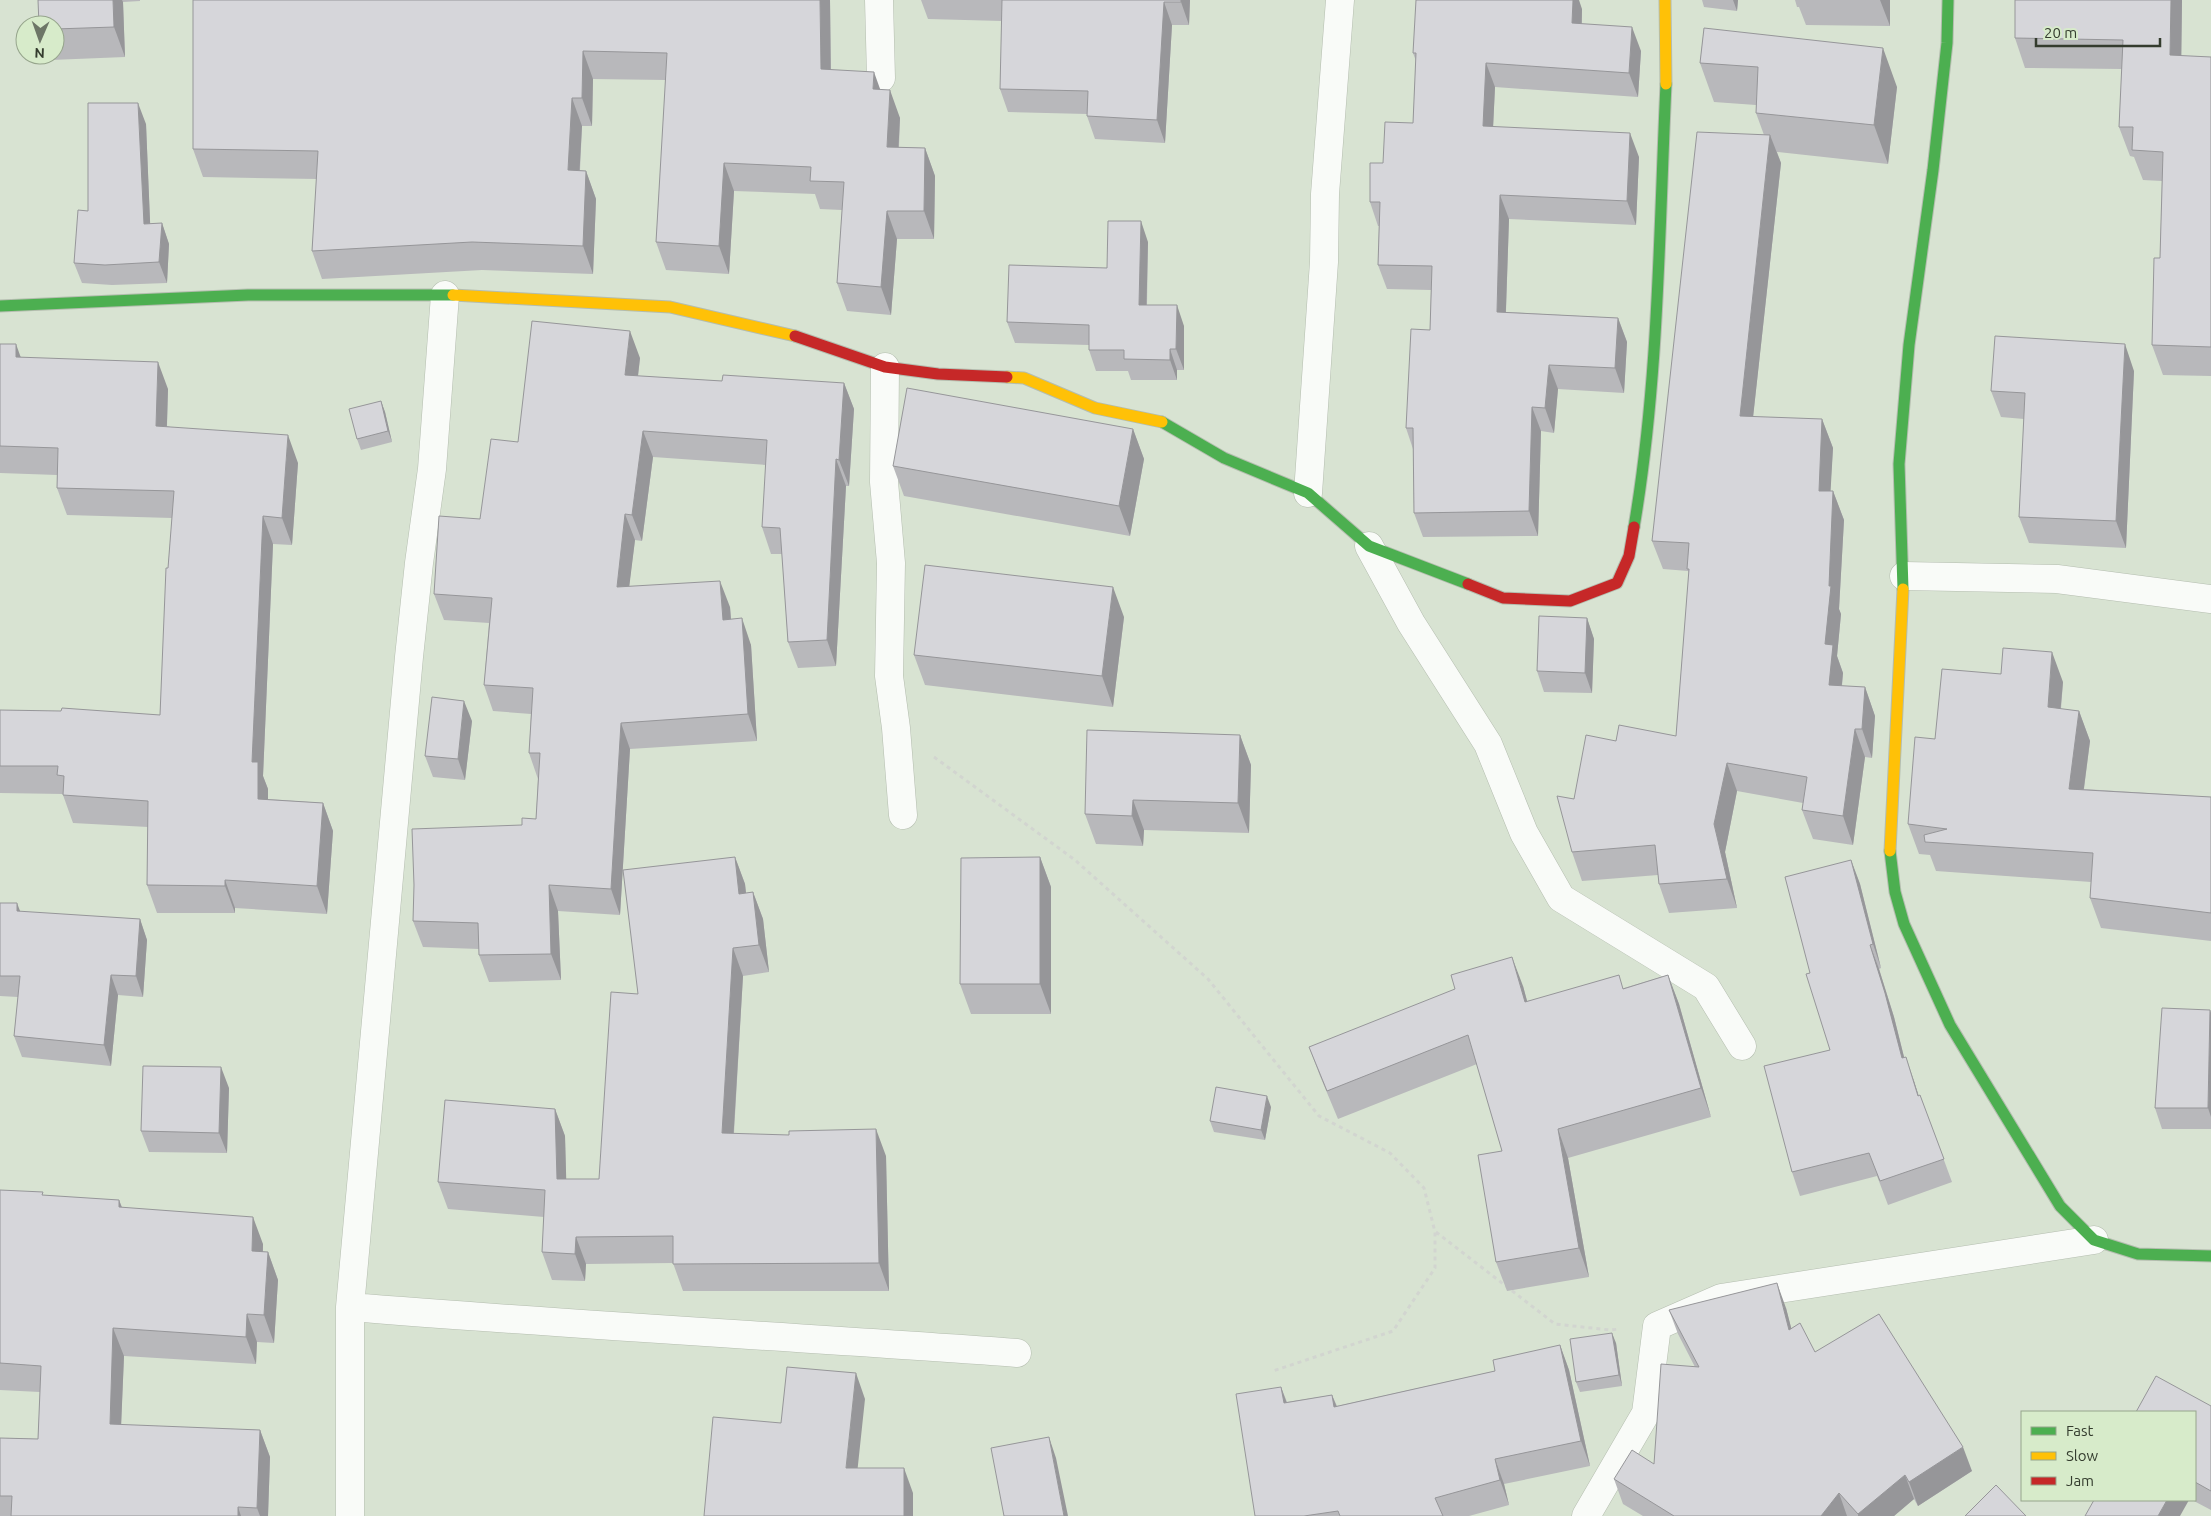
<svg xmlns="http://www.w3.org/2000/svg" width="2211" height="1516" font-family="Ubuntu,sans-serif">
	<rect width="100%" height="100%" fill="#d8e3d2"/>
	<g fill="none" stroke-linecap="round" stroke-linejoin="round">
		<defs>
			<path id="street" d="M879 0 881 78
				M885 367 884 482 891 563 889 676 896 728 903 815
				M1308 493 1324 262 1325 194 1340 0
				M1369 546 1411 623 1488 744 1524 833 1561 898 1706 987 1742 1046
				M1904 576 2057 579 2211 599
				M350 1307C572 1325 795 1337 1017 1353
				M350 1516V1307L409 657 419 563 432 469 445 295
				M1586 1516 1646 1413 1657 1326 1721 1298 2094 1240"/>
			<path id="fast" d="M0 306 248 295H453
				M1162 422 1224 458 1308 493 1369 546 1468 584
				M1634 527C1659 381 1659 231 1666 84
				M1903 589 1899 464 1909 345 1933 170 1947 43 1948 0
				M1890 851 1895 892 1904 924 1950 1025 2060 1206 2094 1240 2138 1254 2211 1256"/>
			<path id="slow" d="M1665 0 1666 84
				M453 295 670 307 795 336
				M1007 377 1024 378 1095 408 1162 422
				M1890 851 1903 589"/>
			<path id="jam" d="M795 336 885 367 938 374 1007 377
				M1468 584 1503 598 1570 601 1617 583 1629 556 1634 527"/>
		</defs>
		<!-- street casing -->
		<use href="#street" stroke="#b4bdaf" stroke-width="29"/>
		<!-- fast casing -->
		<use href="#fast" stroke="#b4bdaf" stroke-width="13"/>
		<!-- slow casing -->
		<use href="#slow" stroke="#b4bdaf" stroke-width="13"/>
		<!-- jam casing -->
		<use href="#jam" stroke="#b4bdaf" stroke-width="13"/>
		<!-- path -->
		<path stroke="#d2d5d0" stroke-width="3" stroke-dasharray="4 4" stroke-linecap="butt" d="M934 757 1075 860 1208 979 1319 1116 1390 1153 1424 1188 1435 1232V1268L1393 1331 1273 1371
			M1436 1232 1555 1324 1610 1330 1620 1329"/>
		<!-- street -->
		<use href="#street" stroke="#f9fbf8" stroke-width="28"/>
		<!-- fast -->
		<use href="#fast" stroke="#4caf50" stroke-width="11"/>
		<!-- slow -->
		<use href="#slow" stroke="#ffc107" stroke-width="11"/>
		<!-- jam -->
		<use href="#jam" stroke="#c62828" stroke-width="11"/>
	</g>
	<!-- wall -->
	<path fill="#b8b8bb" d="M38 0H140V1L123 2 125 57 51 60 49 55H55V25Z
		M193 0H830L831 69 880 89 900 118 899 147 925 148 935 176 934 239H897L891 315 847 311 837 283 842 210 820 209 815 194 734 191 729 274 666 270 656 242 666 80 593 79 592 126H582L580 170 586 171 596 199 593 274 482 270 322 279 312 251 317 179 203 177 193 149Z
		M921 0H1190L1189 25H1172L1165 143 1095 139 1087 116V114L1008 112 1000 89 1002 21 928 19Z
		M1702 0H1738L1737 11 1704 7Z
		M1795 0H1890V26L1806 25 1799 7H1797Z
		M2015 0H2182L2181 56 2211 57V376L2163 375 2152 345 2160 258 2162 181 2143 180 2134 157 2130 156 2119 127 2122 69 2025 68 2015 38Z
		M1582 9V24L1641 51 1638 97 1495 87 1493 127 1639 157 1636 225 1509 219 1506 312 1618 318 1627 342 1624 393 1558 389 1554 433 1541 431 1538 536 1423 537 1414 513 1413 449 1406 428 1430 330 1431 290 1387 289 1378 265 1379 226H1378L1370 202 1383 163 1413 123 1416 61 1413 53Z
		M1704 28 1897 87 1888 164 1777 152 1781 163 1753 417 1822 419 1833 448 1830 491H1833L1844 520 1839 609 1841 614 1837 656 1843 673 1842 686 1865 687 1875 716 1872 758 1865 757 1853 845 1813 839 1802 810 1803 803 1737 791 1725 852 1737 908 1669 913 1659 884 1658 875 1582 881 1572 852 1574 799 1616 741 1676 736 1689 573 1688 571 1663 569 1652 541 1764 135 1756 113V105L1714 102 1700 63Z
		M146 124 150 224 162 223 169 244 167 283 112 285 82 283 74 263 88 211Z
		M1148 242 1147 305 1184 326V370H1177V380H1131L1128 371H1096L1089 350V345L1015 343 1007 322 1107 268Z
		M0 344 21 357 168 389 167 426 298 463 292 545 273 544 263 776 268 789V799L323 803 333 831 327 914 235 908V913H157L147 885 148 827 73 823 63 795V794L0 793V710L160 715 168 568 172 518 67 515 57 488V475L0 473Z
		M640 358 638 376 722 381 844 383 854 409 849 486H846L836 666 798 668 788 642 782 554H771L762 527 766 465 653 457 642 541 635 540 629 586 730 607 731 619 751 645 757 741 630 749 620 915 558 911 561 980 489 982 479 955V949L423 947 413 921 522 825 536 819 538 779 529 753 531 714 493 711 484 685 489 623 444 620 434 594 480 519Z
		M2134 371 2126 548 2029 543 2019 517 2024 419 2001 417 1991 391Z
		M381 401 385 412 392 442 361 450 357 439Z
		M1133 429 1144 459 1130 536 904 496 893 466Z
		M1124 617 1113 707 925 685 914 655Z
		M1587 618 1594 639 1592 693 1544 692 1537 671Z
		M2063 682 2061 709 2079 711 2090 741 2084 789 2211 797V941L2101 928 2090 898 2091 882 1936 871 1930 855 1919 854 1908 824Z
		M472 721 465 780 433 777 425 756Z
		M1240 735 1251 765 1249 833 1144 830 1143 846 1096 844 1085 814Z
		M735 857 745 884 746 893 753 892 763 919 769 972 743 976 734 1133 886 1156 889 1291H683L673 1263 586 1264 585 1281 552 1280 542 1252 544 1217 448 1209 438 1182 555 1109 565 1136 566 1179H599L638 994Z
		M1040 857 1051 887V1014H971L960 984Z
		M1851 860 1860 884 1881 968 1879 969 1894 1017 1904 1057 1914 1081 1919 1096 1920 1095 1952 1182 1888 1205 1877 1176 1800 1196 1792 1172 1830 1050 1810 973Z
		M0 903 20 912 140 919 147 940 143 997 118 995 111 1066 22 1057 14 1036 18 997 0 996Z
		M1668 975 1679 1004 1711 1117 1568 1158 1589 1277 1507 1291 1496 1262 1502 1151 1477 1064 1338 1119 1320 1076 1309 1047 1523 986 1527 1001 1624 988Z
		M2210 1010 2211 1013V1129H2162L2155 1108Z
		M229 1088 227 1153 149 1152 141 1131Z
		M1271 1107 1265 1140 1214 1132 1210 1121Z
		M0 1190 44 1196 119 1200 122 1207 263 1244V1252H268L278 1280 274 1343 257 1342 256 1364 124 1356 121 1425 260 1430 270 1457 268 1516H0V1438L38 1439 40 1392 0 1390Z
		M1786 1308 1791 1328 1815 1352 1972 1471 1918 1506 1914 1499 1894 1516H1643L1623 1504 1614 1479 1654 1464 1695 1367 1678 1334 1669 1310Z
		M1616 1343 1622 1386 1580 1392 1576 1382Z
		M1560 1345 1569 1370 1590 1466 1504 1484 1509 1505 1469 1516H1255L1281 1387 1287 1402 1332 1395 1337 1406 1495 1371Z
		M2211 1406V1510L2192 1500H2195V1412Z"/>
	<!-- shaded-wall -->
	<path fill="#969699" d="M113 0H122L123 2 125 57 114 27Z
		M820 0H830L831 97 821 69Z
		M1181 0H1190L1189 25 1181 2Z
		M1573 0H1579L1582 9 1581 47 1572 23Z
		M1733 0H1738L1737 11Z
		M1880 0H1890V26Z
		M2171 0H2182L2181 85 2170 55Z
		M1164 2 1172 25 1165 143 1157 120Z
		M1632 27 1641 51 1638 97 1629 73Z
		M1883 48 1897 87 1888 164 1874 125Z
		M583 51 593 79 592 126 582 98Z
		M1486 63 1495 87 1492 150 1483 126Z
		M874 72 884 100 873 89Z
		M890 90 900 118 897 175 887 147Z
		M572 98 582 126 578 198 568 170Z
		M138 103 146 124 151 244 144 224Z
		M1630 133 1639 157 1636 225 1627 201Z
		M1770 135 1781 163 1750 445 1740 416Z
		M925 148 935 176 934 239 924 211Z
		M724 163 734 191 729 274 719 246Z
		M586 171 596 199 593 274 583 246Z
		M1500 195 1509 219 1505 336 1497 312Z
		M887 211 897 239 891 315 881 287Z
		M1141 221 1148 242 1146 326 1139 305Z
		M162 223 169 244 167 283 159 262Z
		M1177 305 1184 326V370L1176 349Z
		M1618 318 1627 342 1624 393 1615 368Z
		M630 331 640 358 635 401 625 375Z
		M16 344 26 372 16 357Z
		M2125 344 2134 371 2126 548 2116 521Z
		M1170 349 1177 370V380L1170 360Z
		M158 362 168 389 166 453 156 426Z
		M1549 365 1558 389 1554 433 1545 408Z
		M844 383 854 409 849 486 839 460Z
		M381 401 385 412 392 442 388 431Z
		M1532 407 1541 431 1538 536 1529 511Z
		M1822 419 1833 448 1829 519 1819 491Z
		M1133 429 1144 459 1130 536 1119 506Z
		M643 431 653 457 642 541 632 515Z
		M288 435 298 463 292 545 282 518Z
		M836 459 846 486 836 666 827 640Z
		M1833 491 1844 520 1839 609 1841 614 1837 656 1843 673 1839 713 1829 685 1825 644Z
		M625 514 635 540 626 613 617 587Z
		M263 516 273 544 263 776 268 789V826L258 799 252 762Z
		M720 581 730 607 733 646 723 620Z
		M1113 587 1124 617 1113 707 1102 676Z
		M742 618 751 645 757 741 748 714Z
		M1587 618 1594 639 1592 693 1585 673Z
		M2052 652 2063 682 2058 737 2048 707Z
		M1865 687 1875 716 1872 758 1862 729Z
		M464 701 472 721 465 780 458 759Z
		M2079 711 2090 741 2080 818 2069 789Z
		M621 723 630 749 620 915 611 889Z
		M1855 729 1865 757 1853 845 1843 816Z
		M1240 735 1251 765 1249 833 1238 803Z
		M1727 763 1737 791 1725 852 1737 908 1727 879 1714 824Z
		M1133 800 1144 830 1143 846 1132 816Z
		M323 803 333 831 327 914 317 886Z
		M735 857 745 884 749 921 739 894Z
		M1040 857 1051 887V1014L1040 984Z
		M1851 860 1860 884 1881 968 1873 944Z
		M225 880 235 908V913L225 886Z
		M549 885 558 911 561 980 551 954Z
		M753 892 763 919 769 972 759 945Z
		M17 903 25 924 17 911Z
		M140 919 147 940 143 997 136 976Z
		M1870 945 1879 969 1894 1017 1910 1081 1902 1058Z
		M733 948 743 976 732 1160 722 1133Z
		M1512 957 1523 986 1535 1030 1525 1002Z
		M111 975 118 995 111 1066 104 1045Z
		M1668 975 1679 1004 1711 1117 1701 1088Z
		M2210 1010 2211 1013V1117L2208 1108Z
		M1906 1057 1914 1081 1926 1120 1918 1096Z
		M221 1067 229 1088 227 1153 219 1133Z
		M1267 1096 1271 1107 1265 1140 1261 1130Z
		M555 1109 565 1136 567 1206 557 1179Z
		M876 1129 886 1156 889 1291 879 1263Z
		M1558 1129 1568 1158 1589 1277 1579 1248Z
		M119 1200 129 1227 119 1207Z
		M253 1217 263 1244 262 1279 252 1251Z
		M576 1237 586 1264 585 1281 575 1254Z
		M268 1252 278 1280 274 1343 264 1315Z
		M1777 1283 1786 1308 1798 1354 1789 1330Z
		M247 1314 257 1342 256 1364 246 1337Z
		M113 1328 124 1356 120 1452 110 1424Z
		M1612 1333 1616 1343 1622 1386 1619 1375Z
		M1560 1345 1569 1370 1590 1466 1581 1441Z
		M856 1373 865 1399 855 1493 846 1468Z
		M1281 1387 1290 1412 1284 1403Z
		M1332 1395 1342 1420 1334 1407Z
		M260 1430 270 1457 268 1516H260L257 1508Z
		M1049 1437 1056 1458 1068 1516H1064Z
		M1963 1447 1972 1471 1918 1506 1909 1482Z
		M1495 1459 1504 1484 1509 1505 1500 1480Z
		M904 1468 913 1493V1516H904Z
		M1905 1475 1914 1499 1894 1516H1858V1514Z
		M1839 1493 1847 1516H1821Z
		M2167 1500H2189L2180 1516H2158Z
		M238 1507 241 1516H238Z"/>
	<!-- building -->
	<path fill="#d6d6da" stroke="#969699" d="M38 0H113L114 27 55 29V25H39Z
		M193 0H820L821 69 874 72 873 89 890 90 887 147 925 148 924 211H887L881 287 837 283 844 182 810 181 811 167 724 163 719 246 656 242 667 53 583 51 582 98H572L568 170 586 171 583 246 472 242 312 251 318 151 193 149Z
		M1002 0H1181V2H1164L1157 120 1087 116 1088 91 1000 89Z
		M1416 0H1573L1572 23 1632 27 1629 73 1486 63 1483 126 1630 133 1627 201 1500 195 1497 312 1618 318 1615 368 1549 365 1545 408 1532 407 1529 511 1414 513 1413 428H1406L1411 329 1430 330 1432 266 1378 265 1380 202H1370V163H1383L1385 122 1413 123 1416 53H1413Z
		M2015 0H2171L2170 55 2211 57V347L2152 345 2154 258H2160L2163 152 2132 150 2133 127H2119L2123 40 2015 38Z
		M1704 28 1883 48 1874 125 1756 113 1758 67 1700 63Z
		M88 103H138L144 224 162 223 159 262 105 265 74 263 78 210 88 211Z
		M1697 132 1770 135 1740 416 1822 419 1819 491H1833L1829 586H1831L1825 644 1833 645 1829 685 1865 687 1862 729H1855L1843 816 1802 810 1807 777 1727 763 1714 824 1727 879 1659 884 1655 845 1572 852 1557 796 1574 799 1586 735 1616 741 1619 725 1676 736 1689 569H1687L1689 543 1652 541Z
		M1108 221H1141L1139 305H1177L1176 349H1170V360L1124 359V350H1089V325L1007 322 1009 265 1107 268Z
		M532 321 630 331 625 375 722 381 723 375 844 383 839 460 836 459 827 640 788 642 780 528 762 527 767 440 643 431 632 515 625 514 617 587 720 581 723 620 742 618 748 714 621 723 611 889 549 885 551 954 479 955 478 923 413 921 414 885 412 829 522 825V818L536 819 540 753H529L533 688 484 685 492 598 434 594 439 516 480 519 491 439 518 442Z
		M1995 336 2125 344 2116 521 2019 517 2025 393 1991 391Z
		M0 344H16V357L158 362 156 426 288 435 282 518 263 516 252 762H258V799L323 803 317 886 225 880V886L147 885 148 801 63 795 64 776 57 775 58 766H0V710L61 711 62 708 160 715 166 568H168L174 491 57 488 58 448 0 446Z
		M907 388 1133 429 1119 506 893 466Z
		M381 401 388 431 357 439 349 409Z
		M925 565 1113 587 1102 676 914 655Z
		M1539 616 1587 618 1585 673 1537 671Z
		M2003 648 2052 652 2048 707 2079 711 2069 789 2211 797V913L2090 898 2093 853 1925 842 1924 835 1947 829 1908 824 1915 737 1935 739 1942 669 2001 674Z
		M432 697 464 701 458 759 425 756Z
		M1087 730 1240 735 1238 803 1133 800 1132 816 1085 814Z
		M735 857 739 894 753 892 759 945 733 948 722 1133 789 1135V1131L876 1129 879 1263 673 1264V1236L576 1237 575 1254 542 1252 545 1190 438 1182 445 1100 555 1109 557 1179H599L611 992 638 994 623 870Z
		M1040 857V984H960L961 858Z
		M1851 860 1873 944 1870 945 1885 993 1902 1058 1906 1057 1918 1096 1920 1095 1944 1159 1880 1181 1869 1153 1792 1172 1764 1066 1830 1050 1806 974 1810 973 1785 877Z
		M0 903H17V911L140 919 136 976 111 975 104 1045 14 1036 20 976H0Z
		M1512 957 1525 1002 1619 975 1623 989 1668 975 1701 1088 1558 1129 1579 1248 1496 1262 1478 1155 1502 1151 1468 1035 1327 1091 1309 1047 1455 989 1451 975Z
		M2162 1008 2210 1010 2208 1108H2155Z
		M143 1066 221 1067 219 1133 141 1131Z
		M1216 1087 1267 1096 1261 1130 1210 1121Z
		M0 1190 43 1192 42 1195 119 1200V1207L253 1217 252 1251 268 1252 264 1315 247 1314 246 1337 113 1328 110 1424 260 1430 257 1508 238 1507V1516H11L12 1496H0V1438L38 1439 41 1366 0 1363Z
		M1777 1283 1789 1330 1800 1323 1815 1352 1879 1314 1963 1447 1909 1482 1905 1475 1858 1514 1839 1493 1821 1516H1674L1614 1479 1632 1450 1654 1464 1661 1364 1699 1367 1669 1310Z
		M1612 1333 1619 1375 1576 1382 1570 1339Z
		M1560 1345 1581 1441 1495 1459 1500 1480 1435 1498 1443 1516H1340L1338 1511 1304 1516H1255L1236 1394 1281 1387 1284 1403 1332 1395 1334 1407 1495 1371 1493 1360Z
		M787 1367 856 1373 846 1468H904V1516H704L713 1417 781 1423Z
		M2156 1376 2211 1406V1491L2195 1482V1412H2136Z
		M1049 1437 1064 1516H1004L991 1448Z
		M1996 1485 2026 1516H1965Z
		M2094 1500H2167L2158 1516H2085Z"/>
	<!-- legend -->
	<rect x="2021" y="1411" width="175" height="90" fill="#d7ebca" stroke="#96a58c"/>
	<rect x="2031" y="1427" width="25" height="8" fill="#4caf50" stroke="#96a58c"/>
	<text x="2066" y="1436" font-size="15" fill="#343c2e">Fast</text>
	<rect x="2031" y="1452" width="25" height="8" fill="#ffc107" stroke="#96a58c"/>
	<text x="2066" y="1461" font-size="15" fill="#343c2e">Slow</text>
	<rect x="2031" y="1477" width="25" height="8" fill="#c62828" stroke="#96a58c"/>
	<text x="2066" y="1486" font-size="15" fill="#343c2e">Jam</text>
	<!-- north arrow -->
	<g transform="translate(40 40) rotate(182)"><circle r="24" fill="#d7ebca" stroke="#96a58c"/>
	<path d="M0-4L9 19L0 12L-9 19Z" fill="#6d7667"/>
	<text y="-8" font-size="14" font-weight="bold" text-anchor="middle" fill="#343c2e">N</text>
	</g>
	<!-- scale -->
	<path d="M2036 38v8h124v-8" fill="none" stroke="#343c2e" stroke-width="2.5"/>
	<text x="2044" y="38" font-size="15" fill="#343c2e" stroke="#d7ebca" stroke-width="4" paint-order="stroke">20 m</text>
</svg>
